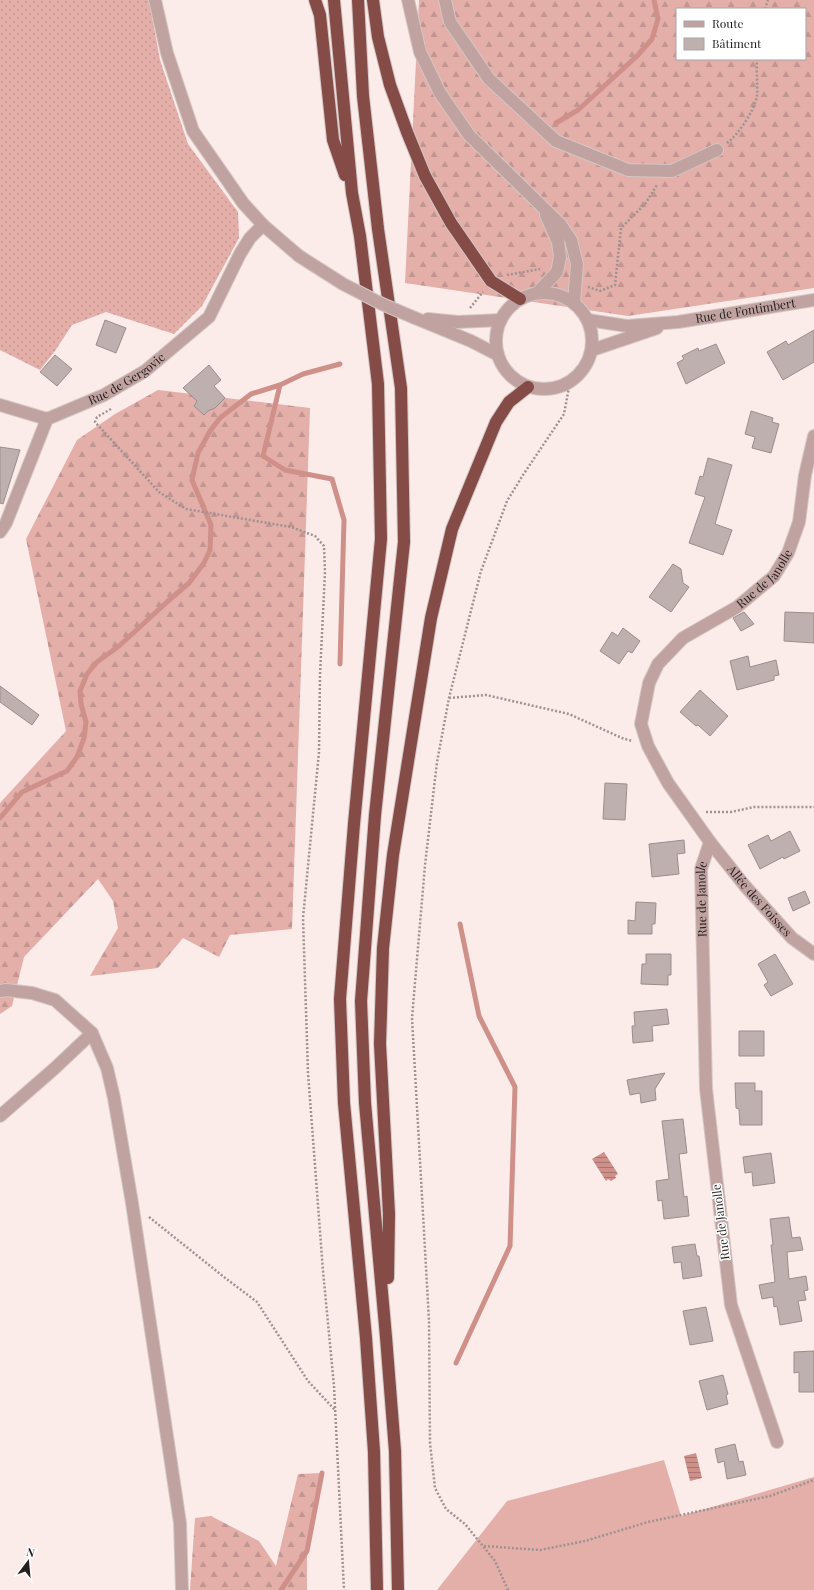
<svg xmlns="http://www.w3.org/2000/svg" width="814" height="1590" font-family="'Playfair Display',serif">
	<defs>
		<pattern id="forest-firs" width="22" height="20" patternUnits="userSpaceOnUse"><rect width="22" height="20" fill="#e4aea9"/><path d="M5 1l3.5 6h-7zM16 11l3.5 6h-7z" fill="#c39591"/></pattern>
		<pattern id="garden-dots" width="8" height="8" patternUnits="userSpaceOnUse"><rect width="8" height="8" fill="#e4aea9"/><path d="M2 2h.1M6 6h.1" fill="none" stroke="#c39591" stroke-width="1.8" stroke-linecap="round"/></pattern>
		<pattern id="water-rules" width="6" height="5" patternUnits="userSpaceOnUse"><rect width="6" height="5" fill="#cf908a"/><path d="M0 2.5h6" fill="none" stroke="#a87570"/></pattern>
	</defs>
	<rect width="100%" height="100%" fill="#fbecea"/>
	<!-- grass -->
	<path fill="#e4aea9" d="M664 1460 681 1516 814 1477V1590H437L507 1501Z"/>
	<!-- forest -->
	<path fill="url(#forest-firs)" fill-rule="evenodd" d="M419 0H814V288L628 316 405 283ZM677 9H805V59H677Z
		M158 390 310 408 292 929 230 935 219 957 183 938 158 968 90 976 118 928 113 901 98 879 24 957 12 1006 0 1014V803L66 731 26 539 77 440 115 414Z
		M322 1473 307 1543V1590H190L195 1518 211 1516 259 1541 276 1566 298 1474Z"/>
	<!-- garden -->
	<path fill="url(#garden-dots)" d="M0 0H149L160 60 188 144 238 212 239 238 202 306 174 334 106 312 72 325 55 351 40 370 0 350Z"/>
	<!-- water -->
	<path fill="url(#water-rules)" d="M604 1152 618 1174 615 1176 616 1178 611 1181 608 1179 606 1181 592 1159Z
		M696 1453 702 1478 690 1481 684 1456Z"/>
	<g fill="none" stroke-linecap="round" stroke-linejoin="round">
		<!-- stream -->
		<path stroke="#cf908a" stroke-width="5" d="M556 123 578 110 637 56 652 39 658 19 654 0
			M280 385 263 456 285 470 332 479 344 520 340 664
			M0 818 22 792 67 771 77 757 84 738 86 722 81 704 80 691 87 674 97 662 119 646 167 602 189 583 204 563 210 550 211 525 192 480 198 453 210 431 220 418 251 394 280 385 303 374 340 364
			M456 1363 510 1246 515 1087 479 1016 460 924
			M281 1590 307 1551 322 1473"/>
	</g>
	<!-- building -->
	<path fill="#beb0af" stroke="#9b8d8c" d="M105 320 126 328 116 353 96 345Z
		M814 330V362L783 380 767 352 786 341 788 345Z
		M716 344 725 363 686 384 677 363 684 359 682 356 698 348 699 351Z
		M55 355 72 369 57 386 40 372Z
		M209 365 221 380 214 386 225 398 215 408 208 411 204 415 194 406 197 401 183 388Z
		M751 411 773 418 772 422 779 424 771 453 752 448 755 437 745 434Z
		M0 447 20 450 3 504 0 503Z
		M708 458 732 465 715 524 732 530 723 555 689 543 705 497 695 494 700 476 703 477Z
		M673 564 681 569 683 583 689 587 671 612 649 597Z
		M744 612 754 624 741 631 733 618Z
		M785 612 814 613V643L784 641Z
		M623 628 640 641 632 653 628 651 619 664 600 651 612 632 618 636Z
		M748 656 750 667 776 660 779 675 774 676V680L737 690 730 661Z
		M0 686 39 715 32 725 0 702Z
		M700 690 728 716 710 736 698 725 696 726 680 712Z
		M605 783 627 784 625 820 603 819Z
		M790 831 800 851 784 859 783 857 760 869 748 845 768 835 771 841Z
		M684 840 685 853 677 854 679 874 652 877 649 844Z
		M805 891 810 903 793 911 788 898Z
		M636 902 656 903 655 924H652V934H628V920L635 921Z
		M646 954H671V975H668V985L641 984 642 964H646Z
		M775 954 793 984 771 996 764 985 768 982 758 964Z
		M667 1009 669 1024 652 1026 653 1041 633 1043 632 1026H635L634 1012Z
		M739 1031H764V1056H739Z
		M665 1073 655 1089 656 1100 641 1103 640 1093 630 1095 627 1080Z
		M735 1083H755V1091H762V1125H740L739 1109 736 1108Z
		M683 1119 687 1153 679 1154 684 1197 687 1196 689 1216 664 1219 662 1200 658 1201 656 1181 669 1179 662 1121Z
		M771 1153 775 1183 753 1186 752 1172 745 1173 743 1157Z
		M789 1217 792 1238 800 1237 803 1250 787 1252 789 1279 806 1276 808 1290 804 1291 806 1300 798 1301 802 1321 780 1325 777 1306 774 1307 773 1297 762 1299 759 1285 775 1282 771 1245H773L770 1219Z
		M695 1244 697 1256H699L702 1276 683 1279 681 1262 674 1263 672 1247Z
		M706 1307 713 1341 690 1345 683 1311Z
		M814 1351V1392H799V1372L794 1373V1352Z
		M723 1375 728 1394 726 1395 728 1404 707 1410 699 1381Z
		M735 1444 739 1462 743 1461 746 1475 727 1479 724 1461 718 1463 715 1449Z"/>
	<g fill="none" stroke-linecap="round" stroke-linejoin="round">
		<defs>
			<g id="minor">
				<path d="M155 0 167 53 193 131 243 203 263 225 299 256"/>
				<path d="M408 0 420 52 440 93 469 135 561 225 571 240 577 264 574 303"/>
				<path d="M445 0 450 22 489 79 556 141 628 170 672 171 717 150"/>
				<circle cx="544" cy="341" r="48"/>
				<path d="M537 293 557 272 560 257 558 242 546 215"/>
				<path d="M415 318 471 341 498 355"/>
				<path d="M428 319 458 322 501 320"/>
				<path id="s1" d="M588 320 627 326 678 322 814 300"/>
				<path d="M592 350 657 328"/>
				<path d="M0 405 47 419"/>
				<path id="s2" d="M0 532 6 523 47 419 104 395 145 371 209 317 240 254 250 238 263 225"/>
				<path id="s3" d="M710 842 745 886 792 938 814 954"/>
				<path d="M0 991 6 990 32 993 55 1000 92 1033 107 1068 114 1098 132 1203 180 1523 182 1590"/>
				<path d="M0 1116 55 1068 92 1033"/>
				<path id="s4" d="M777 1442 731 1305 706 1089 701 869 710 842 668 783 648 746 641 724 649 683 658 664 683 638 737 607 774 576 788 553 799 522 805 475 814 436"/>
			</g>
			<path id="highway" d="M315 0 320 15 333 140 345 175
				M334 0 352 193 360 236 378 384 381 539 354 824 340 999 344 1103 366 1338 374 1452 377 1590
				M358 0 363 96 378 229 401 388 404 542 375 815 361 1001 365 1103 386 1337 395 1451 398 1590
				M373 0 378 37 390 85 407 132 425 176 451 223 491 281 520 299
				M388 1278 389 1214 380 1044 383 948 393 855 431 618 452 529 496 422 509 402 528 387"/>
		</defs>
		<!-- minor casing -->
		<use href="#minor" stroke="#d4c7c5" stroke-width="14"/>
		<!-- highway casing -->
		<use href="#highway" stroke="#d4c7c5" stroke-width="14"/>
		<!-- path -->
		<path stroke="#9d9291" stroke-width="2.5" stroke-dasharray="2 2" stroke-linecap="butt" d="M765 9 768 0
			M727 143C739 134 754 111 757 96 758 85 756 71 757 59
			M507 275 540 269
			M588 287 600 291 615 285 621 228 645 204 657 185
			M470 308 483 292
			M111 409 97 417 95 422 159 492 186 509 291 527 315 536 324 546 325 572 320 675 319 752 303 918 308 1073 323 1271 334 1386 344 1590
			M449 698 486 695 569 714 622 738 632 741
			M706 812H731L754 807H814
			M149 1217 224 1277 257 1302 308 1381 335 1410
			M484 1546 540 1550 585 1541 648 1522 770 1496 814 1480
			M508 1590 495 1561 465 1524 446 1509 435 1488 430 1443 429 1321 412 1018 425 865 437 762 449 698 481 571 507 501 523 475 564 414 570 382"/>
		<!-- minor -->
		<use href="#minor" stroke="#c0a3a0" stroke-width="12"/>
		<!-- highway -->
		<use href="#highway" stroke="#844b47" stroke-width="12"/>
		<defs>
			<path id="minor-bridge" d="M299 256 343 284 382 304 415 318"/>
		</defs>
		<!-- minor-bridge casing -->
		<use href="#minor-bridge" stroke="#d4c7c5" stroke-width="14" stroke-linecap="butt"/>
		<!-- minor-bridge -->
		<use href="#minor-bridge" stroke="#c0a3a0" stroke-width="12"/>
	</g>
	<g text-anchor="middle" stroke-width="3" stroke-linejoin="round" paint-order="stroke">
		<!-- street labels -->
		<g font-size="12" fill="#241e1e" stroke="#fff">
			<text dy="4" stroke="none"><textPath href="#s1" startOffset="159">Rue de Fontimbert</textPath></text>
			<text dy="4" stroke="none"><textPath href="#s2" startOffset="212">Rue de Gergovie</textPath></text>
			<text dy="4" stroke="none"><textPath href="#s4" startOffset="949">Rue de Janolle</textPath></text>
			<text dy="4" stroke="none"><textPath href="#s4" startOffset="552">Rue de Janolle</textPath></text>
			<text dy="4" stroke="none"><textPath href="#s3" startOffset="77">Allée des Foisses</textPath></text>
			<text transform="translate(721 1222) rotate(-97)" y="4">Rue de Janolle</text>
		</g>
	</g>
	<!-- legend -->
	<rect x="676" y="8" width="130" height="52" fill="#ffffff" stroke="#a7a5a5"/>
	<rect x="684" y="21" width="20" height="6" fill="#c0a3a0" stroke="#a7a5a5"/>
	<text x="712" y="28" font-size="12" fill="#241e1e">Route</text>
	<rect x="684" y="38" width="20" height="12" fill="#beb0af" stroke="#a7a5a5"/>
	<text x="712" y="48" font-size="12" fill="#241e1e">Bâtiment</text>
	<!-- north arrow -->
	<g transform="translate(28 1562) rotate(16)" stroke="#ffffff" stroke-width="3" paint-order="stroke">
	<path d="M0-3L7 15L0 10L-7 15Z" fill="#241e1e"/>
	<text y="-6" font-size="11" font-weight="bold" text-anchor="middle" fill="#241e1e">N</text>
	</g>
</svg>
